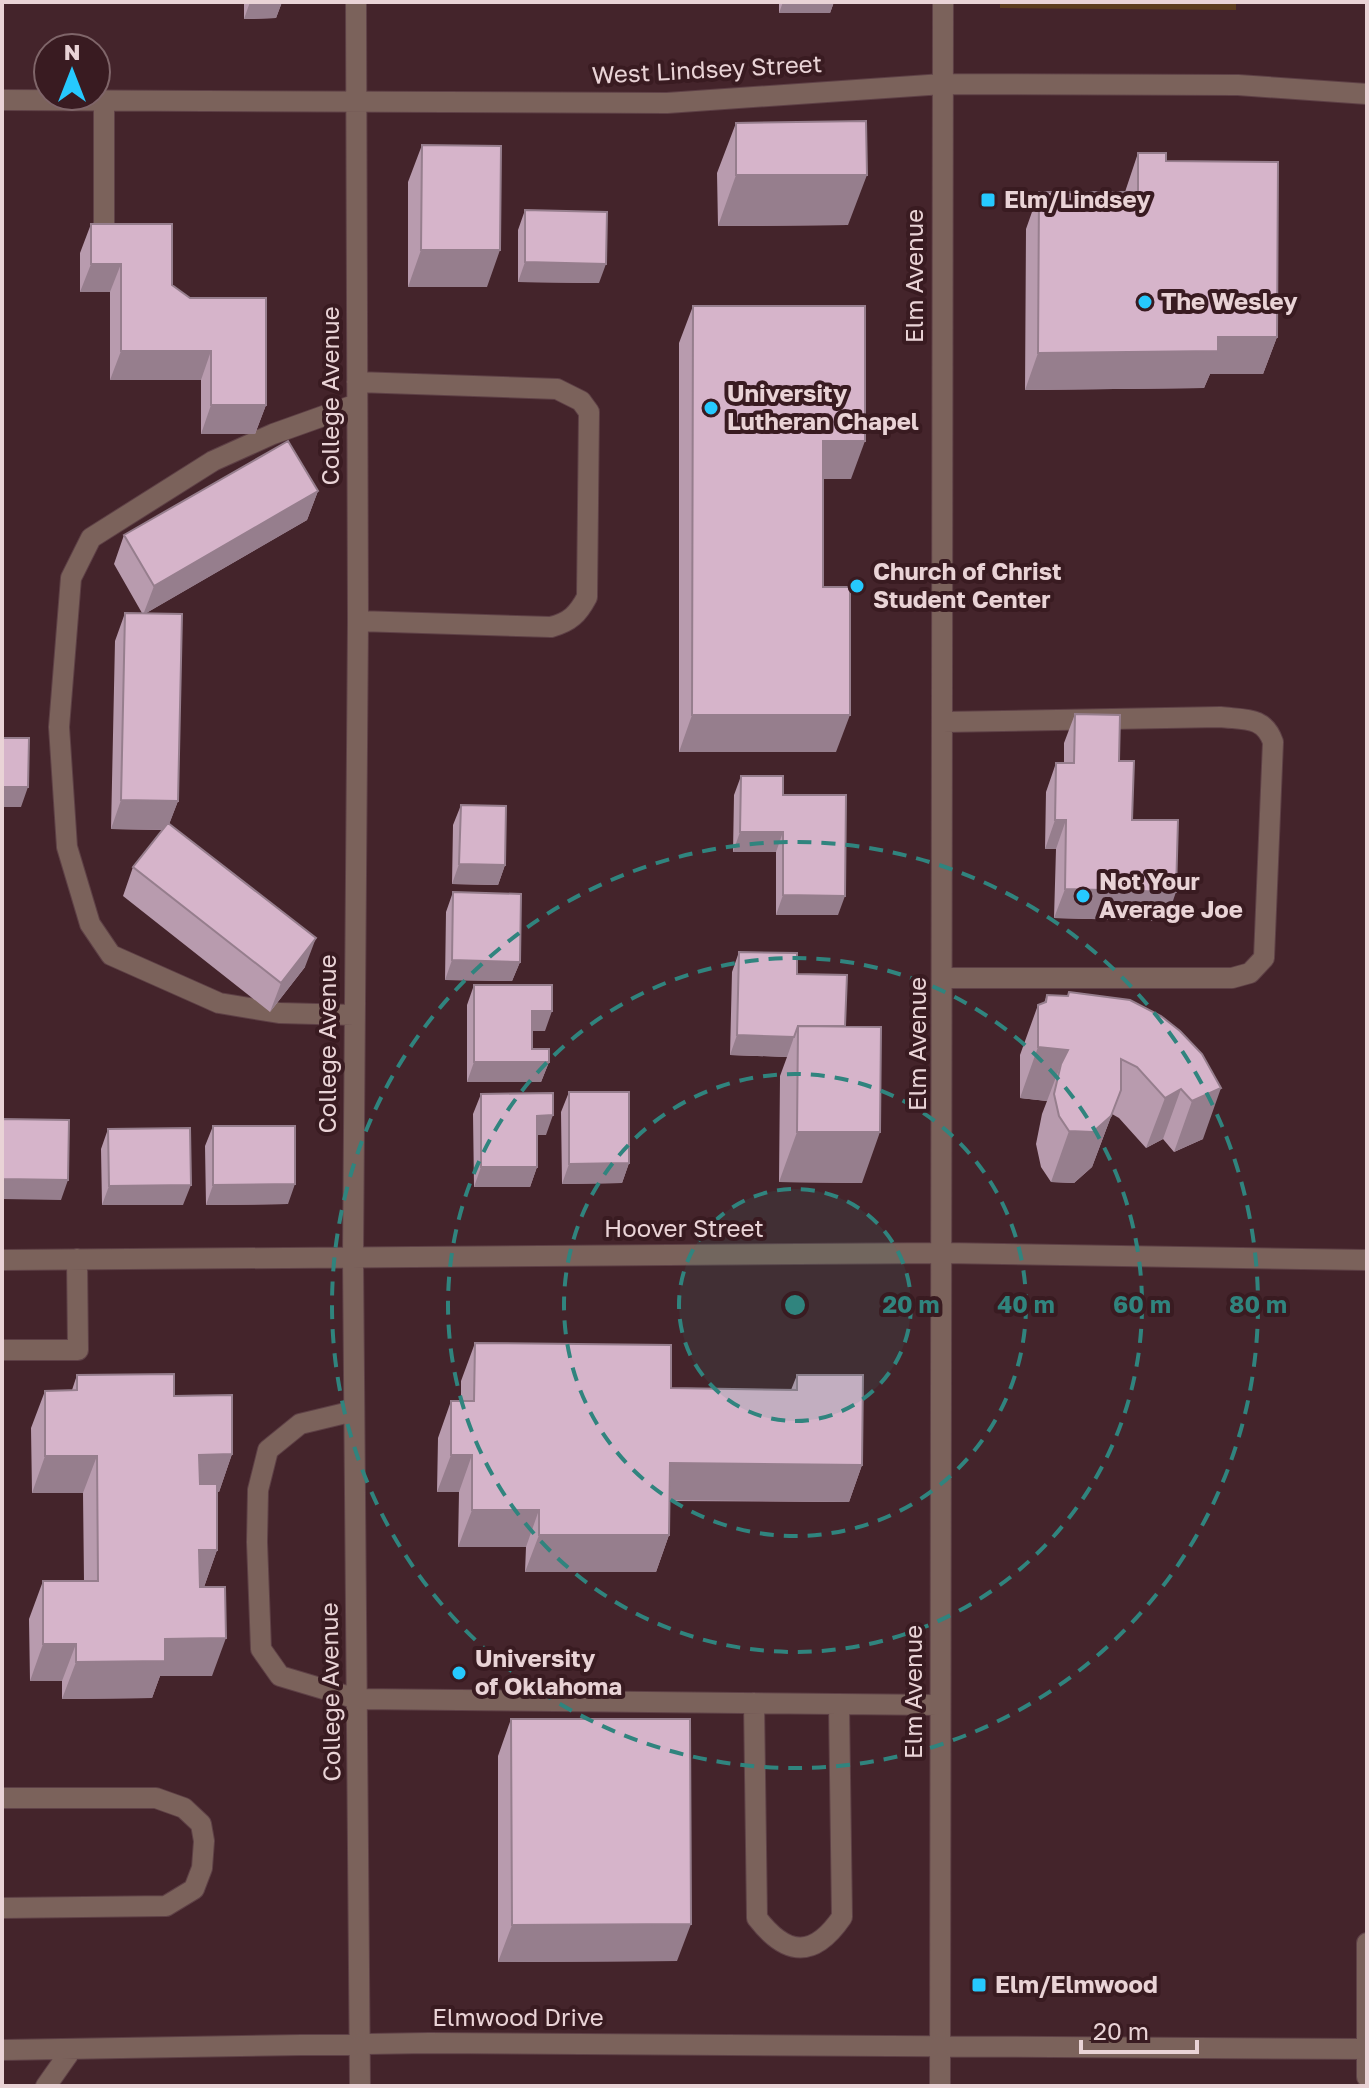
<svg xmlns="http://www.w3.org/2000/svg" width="1369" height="2088" font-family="'Golos Text',sans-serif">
	<rect width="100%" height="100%" fill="#44242b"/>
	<!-- green -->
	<path fill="#5d3d1e" d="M1000 2H1236V10L1000 8Z"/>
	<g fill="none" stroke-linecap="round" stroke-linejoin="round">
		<defs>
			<path id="minor" d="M356 2 358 621 353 1257 360 2086
				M2 100 667 103 943 84 1238 85 1367 94
				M104 233V101
				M357 382 557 389 581 401 589 412 587 597C578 614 570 622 551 627L358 621
				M943 722 1220 717C1245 720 1264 716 1273 742L1264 958 1250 973 1232 978H944
				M354 1015 279 1013 219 1003 111 955 90 924 67 847 59 727 71 578 91 538 213 461 273 434 357 404
				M2 1260 944 1253 1367 1260
				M2 1350H78L77 1259
				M354 1411 300 1424 268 1450 258 1490 257 1542 261 1649 280 1676 357 1699 939 1705
				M754 1703 757 1918C787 1957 814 1958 842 1917L839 1704
				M2 1798H156L184 1808 201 1824 204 1841 202 1868 194 1889 166 1906 2 1908
				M1367 1943V2077
				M2 2050 429 2043 1367 2049
				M46 2086 72 2049
				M940 2086 943 2"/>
		</defs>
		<!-- minor casing -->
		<use href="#minor" stroke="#5e4046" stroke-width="22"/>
		<!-- minor -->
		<use href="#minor" stroke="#7b625b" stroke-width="20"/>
	</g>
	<!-- wall -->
	<path fill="#b89bae" d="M244 2H282L276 18 244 19Z
		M779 2H834L830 13H779Z
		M736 123 848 225 718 226 717 173Z
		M422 145 487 287H408V182Z
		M1138 153 1166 161 1277 337 1263 374H1210L1204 388 1025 390 1026 229 1039 192H1125Z
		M525 210 599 283 518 282V230Z
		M91 224 172 285 266 405 255 434H201V380H110V292H80V253Z
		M693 306 851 479H823V587L836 752H679V343Z
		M318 491 307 520 146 613 178 801 169 824 305 967 270 1012 123 896 133 867 163 830 111 829 115 641 125 613H142L114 564 124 535Z
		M1075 714 1119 761 1132 820 1166 921 1054 918 1056 849H1045L1046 792 1056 763H1064V743Z
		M741 776 783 795 838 915H776V852H733L734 795Z
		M461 805 505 865 498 885 452 884 453 825Z
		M453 892 520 962 512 981 445 980 446 912Z
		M739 952 797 974 845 1026 862 1183 779 1182 780 1076 787 1057 730 1055 732 972Z
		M474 985 545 1031H532V1049L549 1062 541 1082H467V1005Z
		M1047 995 1180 1031 1203 1139 1174 1152 1163 1139 1146 1148 1119 1118 1112 1114 1092 1167 1074 1183 1051 1182 1041 1167 1036 1144 1042 1114 1047 1101 1020 1098V1055L1038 1005 1044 1003Z
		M569 1092 629 1163 622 1183 562 1184 561 1112Z
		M481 1094 546 1135H537V1167L530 1187H474L473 1114Z
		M213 1126 288 1204 206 1205 205 1146Z
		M108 1129 183 1205H102L101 1149Z
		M475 1343 671 1388 791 1390 797 1375 862 1465 849 1502 670 1501 669 1535 656 1572H525L526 1547H458L459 1492H437L438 1438 451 1401H461V1381Z
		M77 1375 174 1396 232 1454 219 1492H217V1550L204 1587 212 1676H160L152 1698 62 1699V1681H30L29 1619 43 1581H84L83 1493H32L31 1428 45 1391 72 1390Z
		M511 1719 677 1961 498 1962V1756Z"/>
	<!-- shaded-wall -->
	<path fill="#967e8d" d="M250 2H282L276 18 244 19Z
		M783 2H834L830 13H779Z
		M736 175H867L848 225 718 226Z
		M421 250H500L487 287H408Z
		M525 262 606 264 599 283 518 282Z
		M91 264H121L110 292H80Z
		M1218 337H1277L1263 374H1210L1204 388 1025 390 1038 353Z
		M121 351H211L201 380H110Z
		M211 405H266L255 434H201Z
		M823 441H865L851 479H810Z
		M318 491 307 520 143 615 154 586Z
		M692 715H850L836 752H679Z
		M2 787H28L21 807H2Z
		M121 800 178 801 167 830 111 829Z
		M1055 820H1066L1056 849H1045Z
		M740 832H783L776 852H733Z
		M459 864 505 865 498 885 452 884Z
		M1065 889 1176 892 1166 921 1054 918Z
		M783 895 845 896 838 915H776Z
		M316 938 305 967 270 1012 281 983Z
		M452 960 520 962 512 981 445 980Z
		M532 1011H552L545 1031H525Z
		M737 1035 794 1037 787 1057 730 1055Z
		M1038 1047 1068 1050 1061 1064 1047 1101 1020 1098Z
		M474 1062H549L541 1082H467Z
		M1221 1088 1203 1139 1174 1152 1192 1101Z
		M1181 1089 1163 1139 1146 1148 1165 1098Z
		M1121 1090 1092 1167 1074 1183 1051 1182 1069 1131Z
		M553 1115 546 1135H529L537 1116Z
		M797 1132H880L862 1183 779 1182Z
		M629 1163 622 1183 562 1184 569 1164Z
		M481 1167H537L530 1187H474Z
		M2 1179 68 1180 61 1200 2 1199Z
		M295 1184 288 1204 206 1205 213 1185Z
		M191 1185 183 1205H102L109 1186Z
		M232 1454 219 1492H185L199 1455Z
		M451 1455H472L459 1492H437Z
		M45 1456H97L83 1493H32Z
		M670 1463 862 1465 849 1502 657 1500Z
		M472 1510H539L526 1547H458Z
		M539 1535H669L656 1572H525Z
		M199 1550H217L204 1587H185Z
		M226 1638 212 1676H160L152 1698 62 1699 76 1662 165 1639Z
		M43 1644H76L62 1681H30Z
		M691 1924 677 1961 498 1962 512 1925Z"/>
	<!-- building -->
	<path fill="#d6b4ca" stroke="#967e8d" stroke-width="2" d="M866 121 867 175H736V123Z
		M422 145 501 146 500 250H421Z
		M1138 153H1166V161L1278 162 1277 337H1218V351L1038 353 1039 192H1138Z
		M525 210 607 212 606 264 525 262Z
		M91 224H172V285L190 298H266V405H211V351H121V264H91Z
		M693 306H865V441H823V587H850V715H692Z
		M288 441 318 491 154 586 124 535Z
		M125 613 182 614 178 801 121 800Z
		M1075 714 1120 715 1119 761H1134L1132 820H1178L1176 892 1065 889 1066 820H1055L1056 763H1074Z
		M2 738H29L28 787H2Z
		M741 776H783V795H846L845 896 783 895V832H740Z
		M461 805 506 806 505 865 459 864Z
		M168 823 316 938 281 983 133 867Z
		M453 892 521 894 520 962 452 960Z
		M739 952 797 953V974L847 975 845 1026H798L794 1037 737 1035Z
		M474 985H552V1011H532V1049H549V1062H474Z
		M1069 992 1130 1000 1161 1016 1180 1031 1202 1054 1221 1088 1192 1101 1181 1089 1165 1098 1137 1067 1121 1059V1090L1111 1116 1093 1132 1069 1131 1059 1116 1054 1094 1061 1064 1068 1050 1038 1047V1005L1046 1002 1047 995 1068 996Z
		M798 1026 881 1027 880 1132H797Z
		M569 1092H629V1163L569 1164Z
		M553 1093V1115L537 1116V1167H481V1094Z
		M2 1119 69 1120 68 1180 2 1179Z
		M213 1126H295V1184L213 1185Z
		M190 1128 191 1185 109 1186 108 1129Z
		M475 1343 671 1345V1388L797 1390V1375H863L862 1465 670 1463 669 1535H539V1510H472V1455H451V1401H474Z
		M174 1374V1396L232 1395V1454L199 1455 200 1484H217V1550H199L200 1587H225L226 1638 165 1639V1661L76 1662V1644H43V1581H98L97 1456H45V1391L77 1390V1375Z
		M511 1719H690L691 1924 512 1925Z"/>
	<!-- distance rings -->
	<circle cx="795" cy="1305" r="116" fill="#30847e" fill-opacity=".12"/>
	<g fill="none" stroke="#30847e" stroke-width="4" stroke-dasharray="14 10">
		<circle cx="795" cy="1305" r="116"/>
		<circle cx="795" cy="1305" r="231"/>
		<circle cx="795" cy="1305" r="347"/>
		<circle cx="795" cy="1305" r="463"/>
	</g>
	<!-- markers -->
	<g fill="#26c9fe" stroke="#391b21" stroke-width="3">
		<rect x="980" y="192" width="16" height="16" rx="4"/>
		<circle cx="1145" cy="302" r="8"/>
		<circle cx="711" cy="408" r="8"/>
		<circle cx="857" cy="586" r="8"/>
		<circle cx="1083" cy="896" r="8"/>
		<circle cx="459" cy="1673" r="8"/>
		<rect x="971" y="1977" width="16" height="16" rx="4"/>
	</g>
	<g text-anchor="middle" stroke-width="8" stroke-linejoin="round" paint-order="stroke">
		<!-- street labels -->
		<g font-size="24" fill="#e9d3d6" stroke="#391b21">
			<text transform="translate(707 70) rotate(-3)" y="8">West Lindsey Street</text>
			<text transform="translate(915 276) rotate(-90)" y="8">Elm Avenue</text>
			<text transform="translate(331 396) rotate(-90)" y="8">College Avenue</text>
			<text transform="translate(328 1044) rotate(-90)" y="8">College Avenue</text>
			<text transform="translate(918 1044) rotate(-90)" y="8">Elm Avenue</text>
			<text x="684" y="1237">Hoover Street</text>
			<text transform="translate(331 1692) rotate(-91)" y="8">College Avenue</text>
			<text transform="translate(914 1692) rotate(-90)" y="8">Elm Avenue</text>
			<text x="518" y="2026">Elmwood Drive</text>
		</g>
		<!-- poi labels -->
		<g font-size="24" font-weight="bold" fill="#e9d3d6" stroke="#391b21" text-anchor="start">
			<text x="1004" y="208">Elm/Lindsey</text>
			<text x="1161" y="310">The Wesley</text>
			<text x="727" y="402">University<tspan x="727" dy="28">Lutheran Chapel</tspan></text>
			<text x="873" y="580">Church of Christ<tspan x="873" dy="28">Student Center</tspan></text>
			<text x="1099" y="890">Not Your<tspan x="1099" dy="28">Average Joe</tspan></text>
			<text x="475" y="1667">University<tspan x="475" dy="28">of Oklahoma</tspan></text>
			<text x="995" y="1993">Elm/Elmwood</text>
		</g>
	</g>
	<circle cx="795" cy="1305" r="12" fill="#30847e" stroke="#391b21" stroke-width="4"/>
	<g font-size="24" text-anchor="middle" font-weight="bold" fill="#30847e" stroke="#391b21" stroke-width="8" stroke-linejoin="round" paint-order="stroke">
		<text x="911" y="1313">20 m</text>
		<text x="1026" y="1313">40 m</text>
		<text x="1142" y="1313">60 m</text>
		<text x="1258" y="1313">80 m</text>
	</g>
	<!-- border -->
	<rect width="1369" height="2088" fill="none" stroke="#e9d3d6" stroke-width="8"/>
	<!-- north arrow -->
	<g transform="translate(72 72)"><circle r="38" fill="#391b21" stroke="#7f6569" stroke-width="2"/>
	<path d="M0-6L14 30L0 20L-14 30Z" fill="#26c9fe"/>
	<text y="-12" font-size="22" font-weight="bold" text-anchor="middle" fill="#e9d3d6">N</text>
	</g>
	<!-- scale -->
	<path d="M1081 2040v12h116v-12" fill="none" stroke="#e9d3d6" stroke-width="4"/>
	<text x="1093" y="2040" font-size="24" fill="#e9d3d6" stroke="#391b21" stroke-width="6" paint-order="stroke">20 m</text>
</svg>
